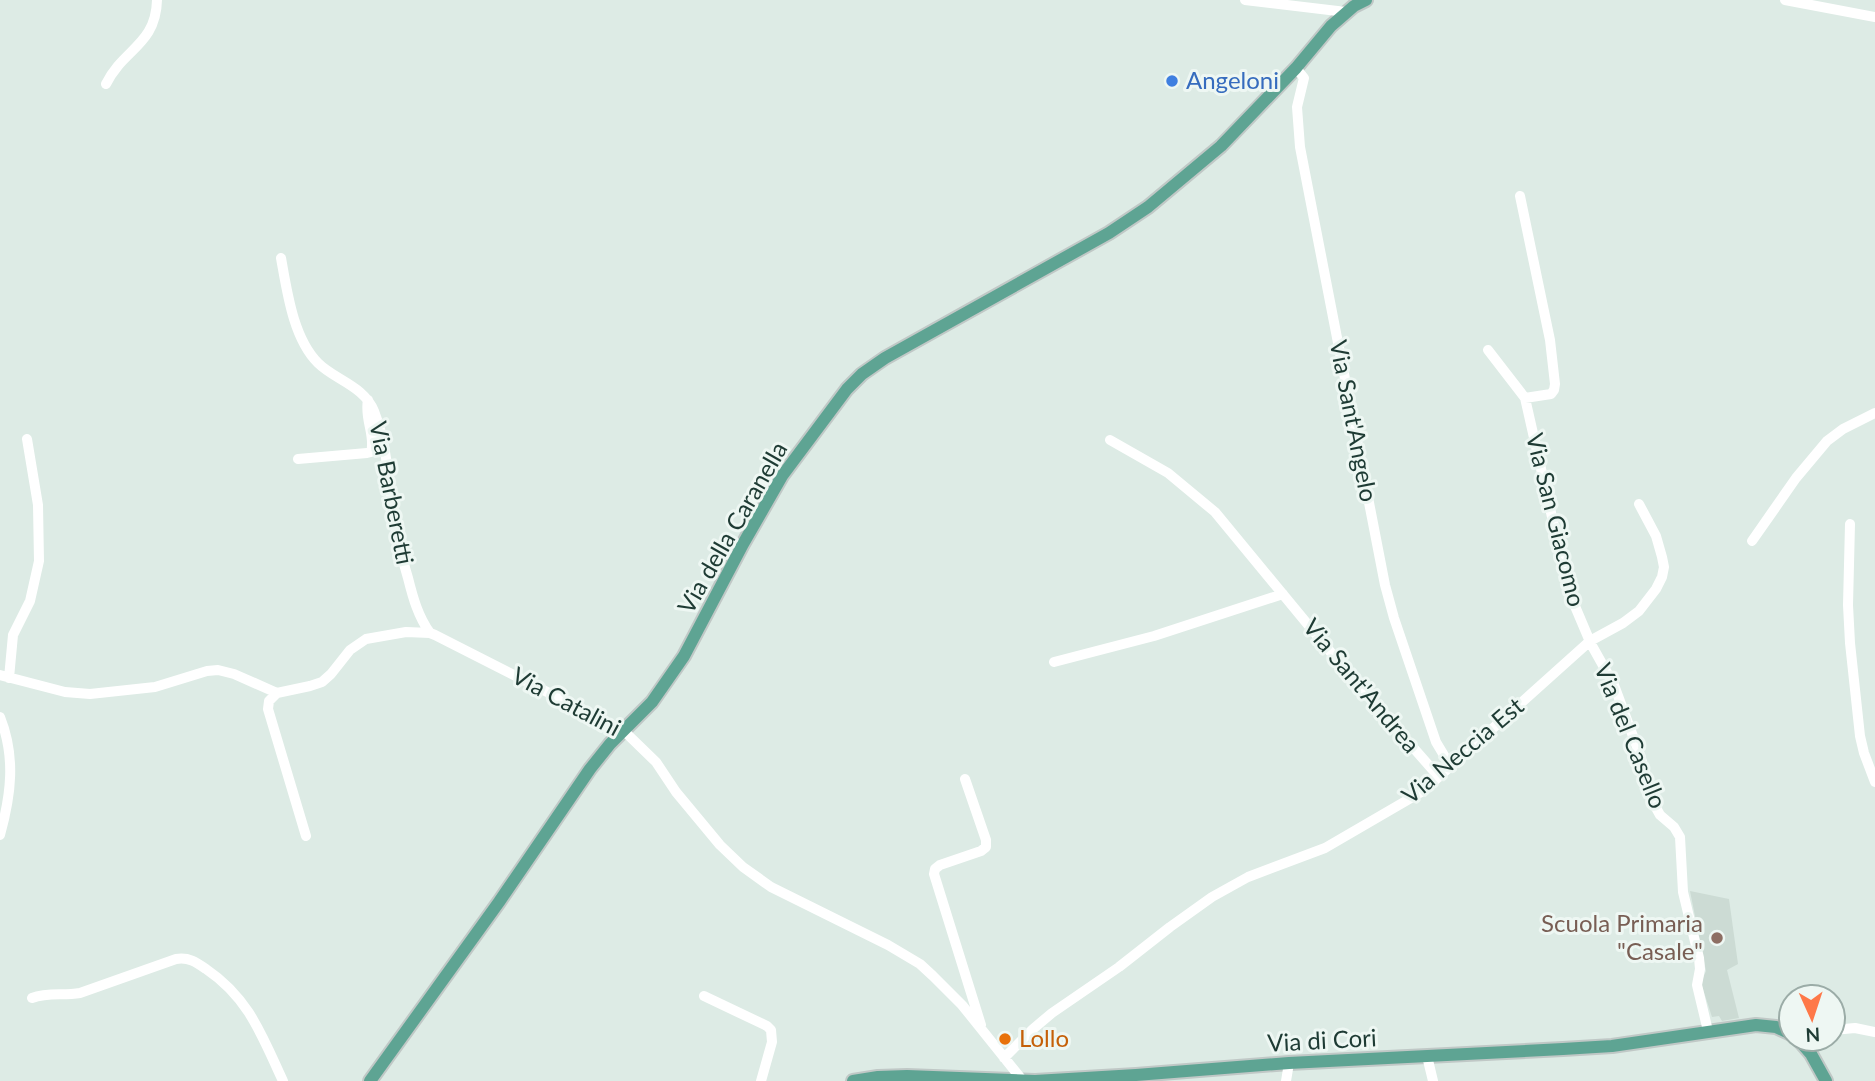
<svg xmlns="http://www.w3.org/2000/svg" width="1875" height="1081" font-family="Lato,sans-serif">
	<rect width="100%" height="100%" fill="#ddebe5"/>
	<!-- built -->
	<path fill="#ccdbd4" d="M1690 891 1729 899 1738 964 1727 970 1739 1018 1722 1021 1719 1016 1712 1017 1701 983 1706 971Z"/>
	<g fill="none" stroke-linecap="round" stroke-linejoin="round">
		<defs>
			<path id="major" d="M1798 1039 1811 1054 1826 1081
				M370 1081 499 902 590 769 610 744 652 702 684 656 743 544 782 476 847 389 862 374 885 358 1109 233 1148 207 1221 146 1296 68 1331 26 1354 6 1366 0
				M853 1081 878 1077 907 1076 1035 1081 1136 1075 1289 1063 1563 1049 1612 1046 1756 1025 1776 1027 1791 1034"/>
		</defs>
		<!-- major casing -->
		<use href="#major" stroke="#c0c8c6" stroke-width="16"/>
		<!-- minor -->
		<path stroke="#fff" stroke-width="10" d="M1245 0 1346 12
			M1785 0 1875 17
			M1296 68 1304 78 1297 107 1300 147 1385 585 1394 618 1436 742 1451 767
			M106 84C123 49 156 45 157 0
			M1520 196 1550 340 1555 384 1554 390 1551 394 1525 398
			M281 258C287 291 293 338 318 363 335 380 364 386 374 411 388 447 389 488 395 526 398 544 403 561 408 578 413 598 418 616 430 633
			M1488 350 1525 398 1569 592 1591 644 1614 685 1640 755 1655 806 1660 815 1674 827 1680 837 1683 892 1699 958 1700 969 1697 985 1708 1031
			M1110 440 1168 473 1215 512 1347 672 1439 777
			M298 459 367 453 371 452C376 437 364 418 368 400
			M1850 524 1848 605 1850 643 1860 736 1864 753 1875 782
			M1752 541 1796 478 1827 441 1843 429 1875 413
			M1054 662 1154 636 1283 594
			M0 675 65 692 90 694 155 687 207 671 218 670 234 674 277 693 310 686 322 682 331 674 350 650 366 639 406 632 430 633 435 635 624 731 656 762 676 792 720 845 743 867 771 887 888 945 920 964 933 976 962 1005 1023 1081
			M9 678 13 635 30 601 39 561 38 505 27 439
			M277 693 269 701 268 709 306 836
			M0 717C16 757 11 795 0 835
			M965 779 986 840V847L981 851 940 865 935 869 934 874 981 1025
			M704 996 767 1026 771 1030 772 1042 761 1081
			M32 998C48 992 63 996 80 993L176 959C189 957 196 962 206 969 249 998 262 1036 283 1081
			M1833 1030 1855 1028 1875 1032
			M1427 1056 1433 1081
			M1004 1058 1033 1029 1052 1013 1119 967 1170 927 1212 897 1248 877 1325 848 1423 791 1590 641 1623 623 1639 611 1656 589 1662 577 1664 567 1662 557 1656 536 1639 504
			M1286 1081 1289 1063"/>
		<!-- major -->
		<use href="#major" stroke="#5ea493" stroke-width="12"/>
	</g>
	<!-- markers -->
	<circle fill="#3f7fe0" stroke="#eef7f3" stroke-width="2.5" cx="1172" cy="81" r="7"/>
	<circle fill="#8d6e63" stroke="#eef7f3" stroke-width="2.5" cx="1717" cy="938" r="7"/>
	<circle fill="#e8710a" stroke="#eef7f3" stroke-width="2.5" cx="1005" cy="1039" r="7"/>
	<g text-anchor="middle" stroke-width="6" stroke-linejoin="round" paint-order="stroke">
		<!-- shop labels -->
		<g font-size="24" fill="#366cbe" stroke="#eef7f3" text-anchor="start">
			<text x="1186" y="89">Angeloni</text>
		</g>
		<!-- street labels -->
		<g font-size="24" fill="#1e3b34" stroke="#eef7f3">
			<text transform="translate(1353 421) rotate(79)" y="8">Via Sant'Angelo</text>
			<text transform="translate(391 493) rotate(79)" y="8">Via Barberetti</text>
			<text transform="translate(1555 520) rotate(76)" y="8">Via San Giacomo</text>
			<text transform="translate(733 528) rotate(-60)" y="8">Via della Caranella</text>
			<text transform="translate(1361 686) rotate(50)" y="8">Via Sant'Andrea</text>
			<text transform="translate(566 702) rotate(28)" y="8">Via Catalini</text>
			<text transform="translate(1630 736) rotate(68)" y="8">Via del Casello</text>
			<text transform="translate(1463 751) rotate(-40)" y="8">Via Neccia Est</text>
			<text transform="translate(1322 1041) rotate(-3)" y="8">Via di Cori</text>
		</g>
		<!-- education labels -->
		<g font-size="24" fill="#785e54" stroke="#eef7f3" text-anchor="end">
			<text x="1703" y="932">Scuola Primaria<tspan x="1703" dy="28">"Casale"</tspan></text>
		</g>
		<!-- food labels -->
		<g font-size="24" fill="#c56008" stroke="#eef7f3" text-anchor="start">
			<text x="1019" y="1047">Lollo</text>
		</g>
	</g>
	<!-- north arrow -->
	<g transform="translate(1812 1018) rotate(177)"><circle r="33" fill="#eef7f3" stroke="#9baca7" stroke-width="2"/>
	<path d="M0-5L12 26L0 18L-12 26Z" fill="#fe7848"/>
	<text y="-10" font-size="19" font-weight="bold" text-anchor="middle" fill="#1e3b34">N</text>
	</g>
</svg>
